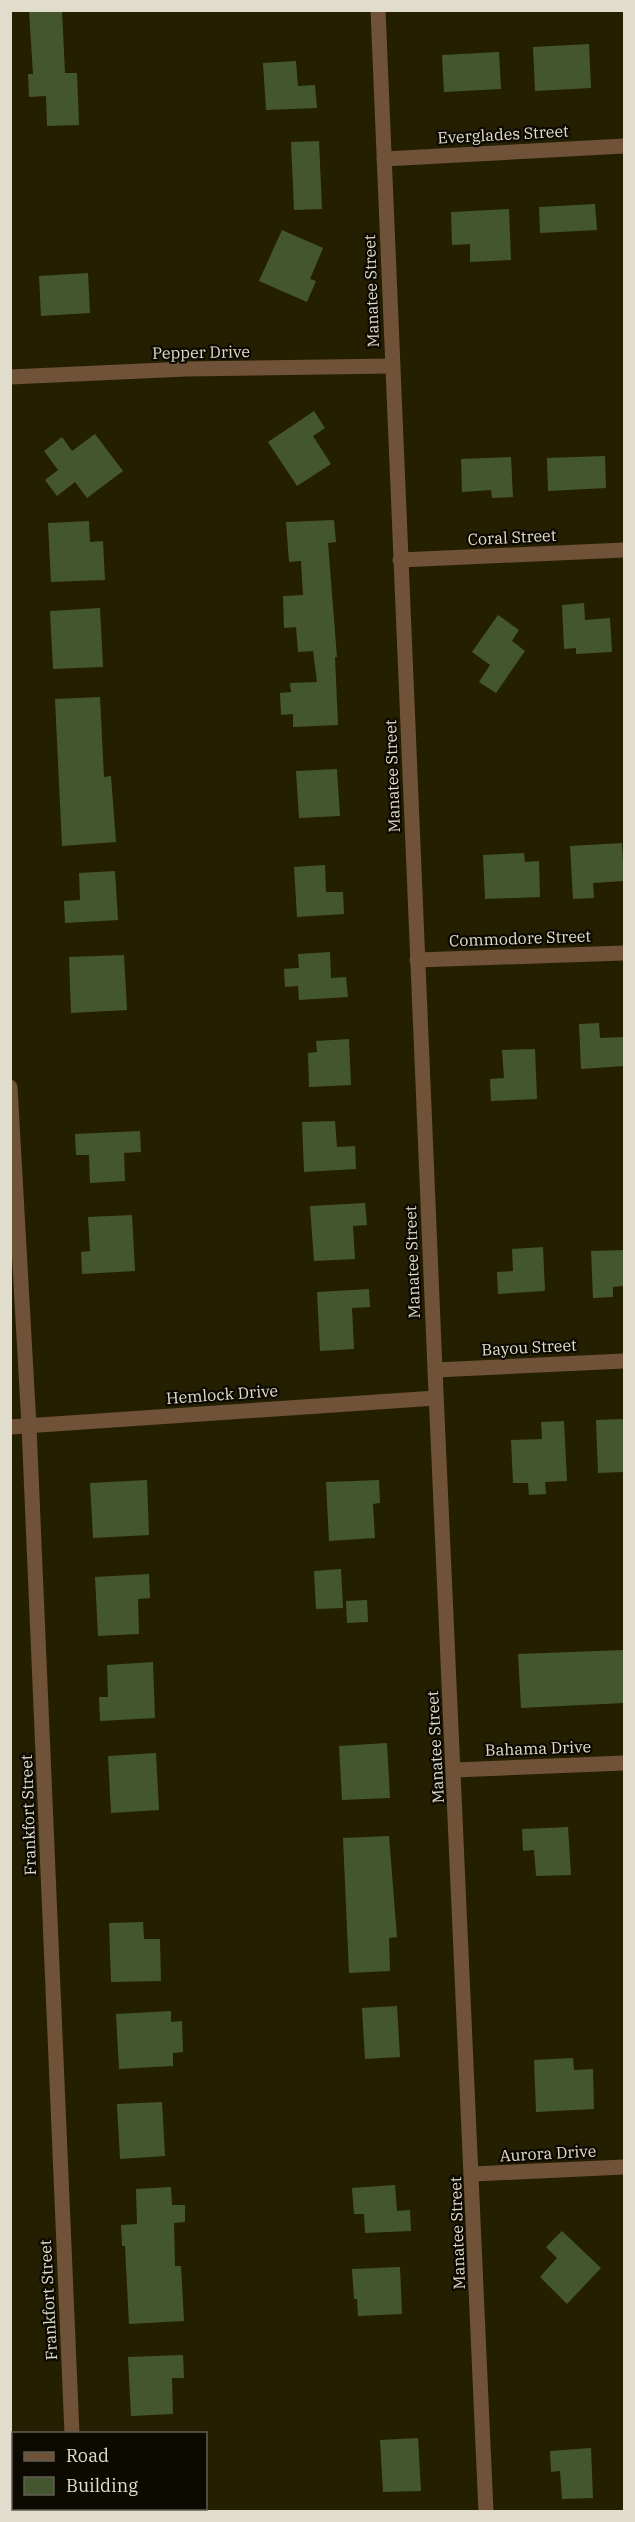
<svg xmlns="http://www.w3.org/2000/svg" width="635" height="2522" viewBox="0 0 635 2522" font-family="'IBM Plex Serif',serif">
	<rect width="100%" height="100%" fill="#251f02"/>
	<!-- building -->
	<g fill="#44562f">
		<path d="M29 10H62L65 73H77L79 125 47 126 46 96 29 97 28 74H33Z"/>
		<path d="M589 44 591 88 535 91 533 47Z"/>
		<path d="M499 52 501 89 444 92 442 55Z"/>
		<path d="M296 61 298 86 315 85 317 108 266 110 263 63Z"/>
		<path d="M319 141 322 209 294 210 291 142Z"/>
		<path d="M595 204 597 230 540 233 539 207Z"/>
		<path d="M509 209 511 260 470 262V244L452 245 451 212Z"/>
		<path d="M282 230 323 248 310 279 316 281 307 302 259 281Z"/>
		<path d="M88 273 90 313 41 316 39 276Z"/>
		<path d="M314 411 325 428 313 436 331 464 297 486 268 442Z"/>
		<path d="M95 434 123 471 87 498 75 482 57 496 45 480 58 470 44 451 62 437 72 451Z"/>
		<path d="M605 456 606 488 548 491 547 458Z"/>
		<path d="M511 457 513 497 492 498 491 490 462 492 461 459Z"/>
		<path d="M334 520 336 542 328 543 337 657H335L338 725 293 727V714L281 715 280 693 291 692 290 683 317 682 313 651 298 652 296 627 284 628 283 596 303 595 301 561 289 562 286 522Z"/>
		<path d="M89 521 90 542 103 541 105 580 51 582 48 523Z"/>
		<path d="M584 603 585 620 610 618 612 652 576 654V648L564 649 562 605Z"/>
		<path d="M100 608 103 667 53 669 50 611Z"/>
		<path d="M498 615 519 630 512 641 525 651 496 693 479 682 490 665 472 652Z"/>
		<path d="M100 697 104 777 111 776 116 842 62 846 55 699Z"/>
		<path d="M337 769 340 816 299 818 296 771Z"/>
		<path d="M622 843 624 881 593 883 594 898 573 899 570 846Z"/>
		<path d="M524 853 525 862 539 861 540 897 485 899 483 855Z"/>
		<path d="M325 865 326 892H343L344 914 297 917 294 867Z"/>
		<path d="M115 871 118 920 65 923 64 901 80 900 79 873Z"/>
		<path d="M330 952 331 978 346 977 348 997 299 1000 298 986 285 987 284 969 299 968 298 954Z"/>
		<path d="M124 955 127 1010 71 1013 69 957Z"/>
		<path d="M599 1023 600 1038 624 1037V1066L581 1069 579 1024Z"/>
		<path d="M349 1039 351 1085 309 1087 308 1053 317 1052 316 1041Z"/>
		<path d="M535 1049 537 1099 491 1101 490 1079 504 1078 502 1050Z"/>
		<path d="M335 1121 337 1147 355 1146 356 1169 304 1172 302 1122Z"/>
		<path d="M140 1131 141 1152 124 1153 125 1181 90 1183 89 1155H76L75 1134Z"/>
		<path d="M365 1203 367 1225 353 1226 355 1259 314 1261 310 1206Z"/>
		<path d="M132 1215 135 1271 82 1274 81 1252 90 1251 88 1217Z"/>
		<path d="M543 1247 545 1291 498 1294 497 1272 513 1271 512 1249Z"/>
		<path d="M624 1250V1286L613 1287V1297L593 1298 591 1251Z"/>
		<path d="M369 1289 370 1307 352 1308 354 1349 320 1351 317 1292Z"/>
		<path d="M624 1419V1472L598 1473 596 1420Z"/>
		<path d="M564 1421 567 1481 545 1482 546 1494 529 1495 528 1483H513L511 1440 542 1439 541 1422Z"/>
		<path d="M147 1480 149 1535 93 1538 90 1483Z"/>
		<path d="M379 1480 380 1503 373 1504 375 1538 329 1541 326 1482Z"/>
		<path d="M341 1569 343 1608 316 1609 314 1571Z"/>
		<path d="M149 1574 150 1598 138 1599 139 1634 98 1636 95 1577Z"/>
		<path d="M367 1600 368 1622 347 1623 346 1601Z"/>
		<path d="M624 1650V1703L521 1708 518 1654Z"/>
		<path d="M153 1662 155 1718 100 1721 99 1697H108L107 1665Z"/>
		<path d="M387 1743 390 1798 342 1800 339 1746Z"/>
		<path d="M156 1753 159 1810 111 1813 108 1756Z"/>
		<path d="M568 1827 571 1875 536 1876 534 1850 523 1851 522 1829Z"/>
		<path d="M389 1836 397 1937 389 1938 390 1971 349 1973 343 1838Z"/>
		<path d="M143 1922 144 1939H160L161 1981 111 1982 109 1923Z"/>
		<path d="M397 2006 400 2057 365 2059 362 2008Z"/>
		<path d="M171 2011V2022L182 2021 183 2052 173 2053V2066L119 2069 116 2014Z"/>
		<path d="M573 2058 574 2070 593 2069 594 2109 536 2112 534 2060Z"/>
		<path d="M162 2102 165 2156 120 2159 117 2104Z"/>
		<path d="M395 2185 397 2211 410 2210 411 2231 365 2233 364 2214H354L352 2188Z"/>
		<path d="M171 2187 172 2205H185V2222L174 2223 175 2266H181L184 2321 129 2324 125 2246H122L121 2225 137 2224 136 2189Z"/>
		<path d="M562 2231 601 2268 567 2304 540 2277 557 2258 546 2247Z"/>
		<path d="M400 2267 402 2314 358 2316 357 2299H354L352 2269Z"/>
		<path d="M183 2355 184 2378H172L173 2414 131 2416 128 2357Z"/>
		<path d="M418 2438 421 2491 383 2492 380 2440Z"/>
		<path d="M591 2448 593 2498 562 2499 560 2471 551 2472 550 2451Z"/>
	</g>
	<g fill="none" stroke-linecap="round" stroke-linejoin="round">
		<!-- street -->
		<g stroke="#6f5238" stroke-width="15">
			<path d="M378 10 435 1370 486 2512"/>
			<path d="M384 159 624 146"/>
			<path d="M10 377 186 369 392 366"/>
			<path d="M400 560 624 550"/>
			<path d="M417 960 624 953"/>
			<path d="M10 1087 29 1426 72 2434"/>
			<path d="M435 1370 624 1361"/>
			<path d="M10 1427 436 1398"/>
			<path d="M454 1770 624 1763"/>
			<path d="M473 2174 624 2167"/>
			<path d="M75 2508V2512"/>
		</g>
	</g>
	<g text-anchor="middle" stroke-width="4.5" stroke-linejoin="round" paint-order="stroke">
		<!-- street labels -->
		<g font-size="16" fill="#e1ddcc" stroke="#0c0901">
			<text transform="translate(503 134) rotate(-3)" y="6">Everglades Street</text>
			<text transform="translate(371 291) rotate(-92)" y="6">Manatee Street</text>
			<text transform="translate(201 352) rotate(-1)" y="6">Pepper Drive</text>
			<text transform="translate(512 537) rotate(-3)" y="6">Coral Street</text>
			<text transform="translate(392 776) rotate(-92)" y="6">Manatee Street</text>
			<text transform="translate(520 938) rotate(-2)" y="6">Commodore Street</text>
			<text transform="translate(412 1262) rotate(-92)" y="6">Manatee Street</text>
			<text transform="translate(529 1347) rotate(-3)" y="6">Bayou Street</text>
			<text transform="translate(222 1394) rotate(-4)" y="6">Hemlock Drive</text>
			<text transform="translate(435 1747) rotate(-93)" y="6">Manatee Street</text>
			<text transform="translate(538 1748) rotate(-2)" y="6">Bahama Drive</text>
			<text transform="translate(28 1815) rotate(-92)" y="6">Frankfort Street</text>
			<text transform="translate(548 2153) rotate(-3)" y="6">Aurora Drive</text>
			<text transform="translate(457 2233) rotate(-92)" y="6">Manatee Street</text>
			<text transform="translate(48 2300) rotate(-93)" y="6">Frankfort Street</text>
		</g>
	</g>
	<!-- border -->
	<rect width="635" height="2522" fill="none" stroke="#e1ddcc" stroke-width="24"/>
	<!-- legend -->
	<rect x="12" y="2432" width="195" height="78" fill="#0c0901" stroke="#615e52" stroke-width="1.5"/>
	<rect x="24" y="2452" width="30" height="9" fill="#6f5238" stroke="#615e52" stroke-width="1.5"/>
	<text x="66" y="2462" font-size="18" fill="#e1ddcc">Road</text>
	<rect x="24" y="2477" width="30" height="18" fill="#44562f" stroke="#615e52" stroke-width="1.5"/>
	<text x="66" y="2492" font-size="18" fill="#e1ddcc">Building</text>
</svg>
